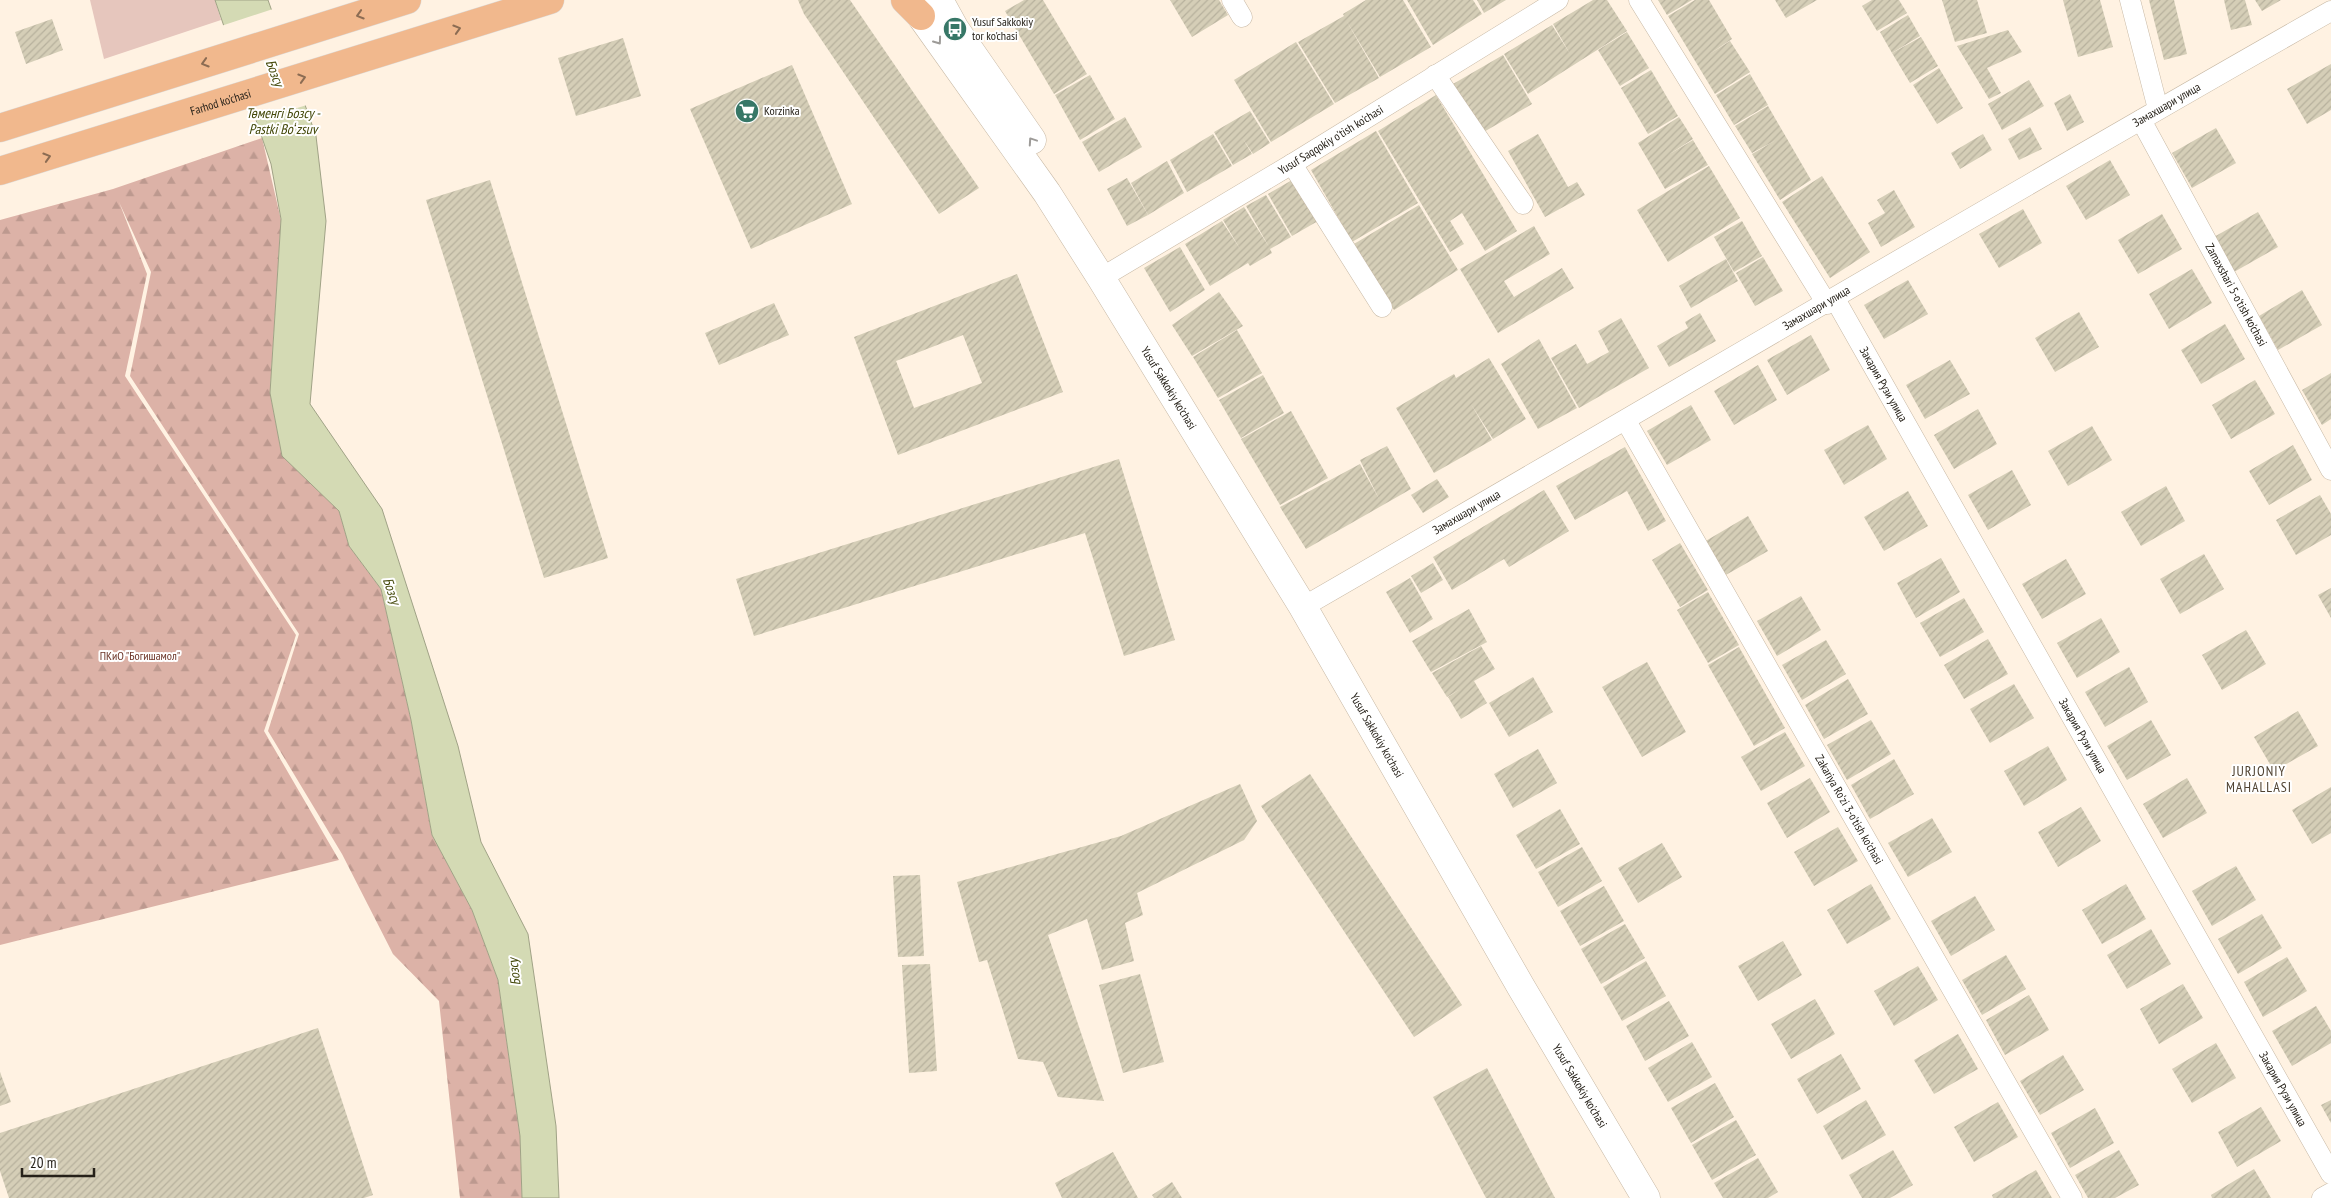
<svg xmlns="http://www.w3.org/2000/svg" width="2331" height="1198" viewBox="0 0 2331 1198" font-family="'PT Sans Narrow',sans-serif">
	<defs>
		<pattern id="forest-firs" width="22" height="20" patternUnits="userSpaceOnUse" patternTransform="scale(1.25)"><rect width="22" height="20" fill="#dcb2a7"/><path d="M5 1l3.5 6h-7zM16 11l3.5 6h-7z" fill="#bd998f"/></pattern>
		<pattern id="building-hatch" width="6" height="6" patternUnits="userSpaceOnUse" patternTransform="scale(1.25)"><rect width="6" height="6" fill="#d5ceb7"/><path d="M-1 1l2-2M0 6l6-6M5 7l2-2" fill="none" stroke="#b7b19d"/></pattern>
	</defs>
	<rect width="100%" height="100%" fill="#fff2e2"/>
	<!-- green -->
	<path fill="#e6c6bd" d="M90 0H215L221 20 104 59Z"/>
	<!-- forest -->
	<path fill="url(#forest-firs)" d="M262 138 281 220 270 393 282 455 339 511 349 546 381 589 411 720 432 835 472 910 498 980 520 1136 522 1198H460L439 1001 393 954 342 854 268 731 299 634 130 376 151 272 119 202 147 274 125 376 296 635 264 731 339 860 0 945V220L113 189Z"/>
	<!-- water -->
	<path fill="#d4dab4" stroke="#a0a286" d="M215 0H268L316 136 326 221 310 404 382 509 458 746 481 842 528 934 556 1126 559 1198H522L520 1136 498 980 472 910 432 835 411 720 381 589 349 546 339 511 282 456 270 393 281 219 271 164Z"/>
	<!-- pier -->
	<path fill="#fff2e2" d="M273 9 307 105 254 121 221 26Z"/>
	<!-- building -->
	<g fill="url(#building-hatch)" fill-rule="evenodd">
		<path d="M798 0H850L979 188 939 214 804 14Z"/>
		<path d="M1024 0H1043L1087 74 1054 94 1005 11Z"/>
		<path d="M1170 0H1219L1228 15 1192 37Z"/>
		<path d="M1366 0H1403L1431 47 1380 77 1346 20 1379 78 1335 103 1298 42 1344 16 1343 14Z"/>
		<path d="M1407 0H1473L1482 14 1433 45Z"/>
		<path d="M1477 0H1506L1484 13Z"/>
		<path d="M1593 0H1607L1627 31 1528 94 1504 54 1552 25 1570 54 1553 24Z"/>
		<path d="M1658 0H1692L1667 15Z"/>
		<path d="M1695 0H1709L1732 39 1708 55 1730 41 1750 72 1715 94 1668 16Z"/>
		<path d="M1775 0H1817L1786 18Z"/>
		<path d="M1872 0H1899L1907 13 1877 31 1862 6Z"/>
		<path d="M1942 0H1977L1987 33 1955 42Z"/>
		<path d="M2063 0H2100L2113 47 2078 57Z"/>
		<path d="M2149 0H2174L2187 54 2164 60Z"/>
		<path d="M2224 0H2245L2252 25 2231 30Z"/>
		<path d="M2255 0H2281L2262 11Z"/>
		<path d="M1908 15 1920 36 1892 53 1880 32Z"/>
		<path d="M52 19 63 50 26 64 15 32Z"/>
		<path d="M2008 30 2022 52 1987 68 2001 93 1989 99 1957 46Z"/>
		<path d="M1627 32 1649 68 1620 86 1598 50Z"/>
		<path d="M1921 37 1938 66 1910 83 1892 53Z"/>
		<path d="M623 38 641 96 576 116 558 58Z"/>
		<path d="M1296 42 1334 104 1271 142 1234 80Z"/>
		<path d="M1503 55 1532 104 1482 133 1453 84Z"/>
		<path d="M2331 64V110L2307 124 2287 89Z"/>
		<path d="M792 65 852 204 751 249 690 109Z"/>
		<path d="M1939 68 1963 108 1937 124 1913 85Z"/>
		<path d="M1651 70 1678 116 1648 134 1621 88Z"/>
		<path d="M1750 74 1768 105 1734 125 1716 95Z"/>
		<path d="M1090 75 1115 119 1080 140 1055 95Z"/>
		<path d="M2029 80 2044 106 2002 130 1988 104Z"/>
		<path d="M2070 94 2084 122 2067 131 2054 103Z"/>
		<path d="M1436 95 1517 231 1485 251 1462 213 1450 221 1464 244 1450 252 1378 131Z"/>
		<path d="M1768 106 1811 180 1780 200 1752 154 1776 140 1752 153 1735 126Z"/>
		<path d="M1250 111 1270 143 1253 154 1243 139 1252 154 1233 165 1214 132Z"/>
		<path d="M1125 117 1142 147 1099 172 1082 142Z"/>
		<path d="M1679 117 1693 139 1668 155 1693 140 1708 165 1665 189 1638 143Z"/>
		<path d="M2030 127 2042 149 2019 160 2008 139Z"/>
		<path d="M2216 128 2236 163 2192 188 2172 153Z"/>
		<path d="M1376 131 1418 203 1352 242 1311 170Z"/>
		<path d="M1213 134 1232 166 1187 192 1170 160Z"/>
		<path d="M1538 134 1568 187 1577 182 1585 195 1545 217 1508 151Z"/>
		<path d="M1983 134 1992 150 1960 169 1951 153Z"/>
		<path d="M2110 160 2130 195 2086 220 2066 186Z"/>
		<path d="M1167 161 1184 193 1148 215 1131 183Z"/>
		<path d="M1709 166 1740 218 1668 262 1637 210Z"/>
		<path d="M1822 176 1870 252 1830 278 1782 202Z"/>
		<path d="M1127 178 1148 215 1127 226 1107 189Z"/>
		<path d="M1294 179 1318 221 1292 236 1268 194Z"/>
		<path d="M490 180 608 558 544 578 426 200Z"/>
		<path d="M1894 190 1915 227 1881 247 1868 223 1885 213 1877 200Z"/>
		<path d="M1266 195 1291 237 1270 249 1272 253 1250 266 1248 263 1210 286 1185 244 1222 221 1240 249 1223 220 1244 207 1269 247 1246 206Z"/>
		<path d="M1419 205 1458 270 1394 310 1354 244Z"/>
		<path d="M2023 209 2042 243 1999 268 1979 234Z"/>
		<path d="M2258 212 2278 247 2234 272 2214 237Z"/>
		<path d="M2162 214 2182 249 2138 274 2118 240Z"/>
		<path d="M1742 221 1762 256 1734 272 1714 237Z"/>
		<path d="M1534 226 1550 254 1504 281 1514 297 1562 268 1574 288 1498 333 1460 269Z"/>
		<path d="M1180 247 1205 290 1170 312 1144 268Z"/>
		<path d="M1763 257 1783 291 1755 306 1736 273Z"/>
		<path d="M1726 259 1738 281 1691 308 1679 286Z"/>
		<path d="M2192 269 2212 303 2169 329 2149 294Z"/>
		<path d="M1017 274 1063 392 898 455 854 337ZM963 335 982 383 914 408 896 361Z"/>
		<path d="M1908 280 1928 314 1884 339 1864 305Z"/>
		<path d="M2302 290 2322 325 2278 350 2259 316Z"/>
		<path d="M1219 292 1243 326 1192 356 1172 325Z"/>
		<path d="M774 303 789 335 719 365 705 333Z"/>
		<path d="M2079 312 2099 347 2055 372 2035 338Z"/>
		<path d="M1700 313 1716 341 1669 367 1657 346 1688 328 1685 322Z"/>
		<path d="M1621 318 1649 368 1579 408 1551 358 1576 344 1587 364 1609 352 1598 331Z"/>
		<path d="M2225 324 2245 359 2201 384 2181 350Z"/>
		<path d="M1237 330 1262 373 1218 398 1193 357Z"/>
		<path d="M1811 335 1830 370 1787 395 1767 360Z"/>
		<path d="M1539 339 1577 408 1538 429 1501 364Z"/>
		<path d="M1489 358 1526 419 1493 439 1471 404 1492 440 1434 473 1396 408 1454 374 1456 378Z"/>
		<path d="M1950 360 1970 394 1925 419 1906 385Z"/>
		<path d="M1758 365 1777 400 1734 425 1714 391Z"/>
		<path d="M2331 373V419L2322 425 2302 390Z"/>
		<path d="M1263 375 1284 413 1241 438 1219 400Z"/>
		<path d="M2255 380 2275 414 2231 439 2212 405Z"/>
		<path d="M1691 405 1711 440 1667 465 1647 431Z"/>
		<path d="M1978 409 1997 444 1954 469 1934 435Z"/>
		<path d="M1291 411 1328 478 1280 505 1241 439Z"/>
		<path d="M1868 425 1887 459 1844 485 1824 450Z"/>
		<path d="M2092 426 2112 460 2068 486 2048 451Z"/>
		<path d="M2293 445 2312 480 2269 505 2249 471Z"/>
		<path d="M1387 446 1411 489 1306 549 1280 507 1360 464 1379 499 1360 460Z"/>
		<path d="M1625 447 1666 521 1648 531 1627 491 1575 520 1556 486Z"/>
		<path d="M1119 459 1175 640 1124 656 1085 533 754 636 736 579Z"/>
		<path d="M2012 470 2031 505 1988 530 1968 495Z"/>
		<path d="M1437 479 1449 497 1423 513 1411 495Z"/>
		<path d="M2166 486 2185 521 2141 546 2121 512Z"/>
		<path d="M1544 490 1569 531 1509 567 1504 559 1452 590 1433 557Z"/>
		<path d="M1908 491 1928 526 1884 551 1864 517Z"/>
		<path d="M2320 495 2331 514V535L2296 555 2276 520Z"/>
		<path d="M1748 516 1768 551 1724 576 1704 542Z"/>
		<path d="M1680 543 1708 590 1680 607 1652 560Z"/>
		<path d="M2204 554 2224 589 2180 614 2160 579Z"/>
		<path d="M1941 558 1960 592 1916 618 1897 583Z"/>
		<path d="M2066 559 2086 594 2042 619 2022 584Z"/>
		<path d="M1433 563 1443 580 1421 593 1411 576Z"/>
		<path d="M1410 578 1433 619 1410 633 1386 592Z"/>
		<path d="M2331 588V618L2318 595Z"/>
		<path d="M1708 592 1739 645 1708 663 1677 610Z"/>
		<path d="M1801 596 1821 630 1777 656 1757 621Z"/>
		<path d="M1964 598 1984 632 1940 657 1920 623Z"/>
		<path d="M1469 609 1487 642 1431 672 1412 641Z"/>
		<path d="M2101 618 2120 652 2077 678 2057 643Z"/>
		<path d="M2246 630 2266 664 2222 690 2202 655Z"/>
		<path d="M1988 639 2008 674 1964 699 1944 665Z"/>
		<path d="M1826 640 1846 674 1802 700 1782 665Z"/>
		<path d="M1481 646 1495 669 1474 681 1487 703 1461 719 1448 697 1460 689 1447 697 1432 673Z"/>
		<path d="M1739 647 1785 728 1754 746 1708 665Z"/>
		<path d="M1647 662 1686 732 1642 757 1602 687Z"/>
		<path d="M2129 667 2148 702 2105 727 2085 692Z"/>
		<path d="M1533 677 1553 712 1509 737 1489 703Z"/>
		<path d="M1848 679 1868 714 1824 739 1805 705Z"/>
		<path d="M2014 684 2034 718 1990 743 1970 709Z"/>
		<path d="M2298 711 2318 746 2274 771 2254 737Z"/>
		<path d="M1871 720 1891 754 1847 780 1827 745Z"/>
		<path d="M2151 720 2171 755 2127 780 2107 746Z"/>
		<path d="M1785 732 1805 766 1761 791 1741 757Z"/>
		<path d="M2048 746 2067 780 2024 806 2004 771Z"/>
		<path d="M1538 749 1557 783 1513 808 1494 774Z"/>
		<path d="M1894 759 1914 794 1870 819 1851 785Z"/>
		<path d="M1310 774 1462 1005 1414 1037 1261 806Z"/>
		<path d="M1810 778 1830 812 1787 838 1767 803Z"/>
		<path d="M2187 778 2207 813 2163 838 2143 804Z"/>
		<path d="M1240 784 1257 821 1244 840 1137 893 1143 915 1125 923 1134 961 1102 970 1087 919 1048 935 1104 1101 1058 1097 1043 1062 1018 1059 987 960 979 962 957 882 1121 836Z"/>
		<path d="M2331 787V833L2312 844 2292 810Z"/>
		<path d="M2081 807 2101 841 2058 867 2038 832Z"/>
		<path d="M1560 809 1580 844 1536 869 1516 835Z"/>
		<path d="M1932 818 1952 852 1908 877 1888 843Z"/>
		<path d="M1838 827 1858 861 1814 886 1794 852Z"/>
		<path d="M1662 843 1682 877 1638 903 1618 868Z"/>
		<path d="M1582 847 1602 881 1558 907 1538 872Z"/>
		<path d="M2236 866 2256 900 2212 926 2192 891Z"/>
		<path d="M920 875 924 956 898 957 893 876Z"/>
		<path d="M1871 884 1891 919 1847 944 1827 910Z"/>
		<path d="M2126 884 2146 919 2102 944 2082 910Z"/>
		<path d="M1604 886 1624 921 1580 946 1560 911Z"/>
		<path d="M1975 896 1995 930 1951 956 1931 921Z"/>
		<path d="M2262 914 2282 948 2238 974 2218 939Z"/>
		<path d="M1625 924 1645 958 1601 984 1581 949Z"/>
		<path d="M2151 929 2171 964 2127 989 2107 955Z"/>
		<path d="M1783 941 1802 975 1758 1001 1738 966Z"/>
		<path d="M2006 955 2026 989 1982 1015 1962 980Z"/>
		<path d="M2287 957 2307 991 2263 1017 2244 982Z"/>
		<path d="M1646 961 1666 996 1622 1021 1603 987Z"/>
		<path d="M930 964 937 1071 909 1073 902 965Z"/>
		<path d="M1918 966 1938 1000 1894 1026 1874 991Z"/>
		<path d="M1140 974 1164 1062 1123 1073 1099 985Z"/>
		<path d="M2183 984 2203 1018 2159 1044 2140 1009Z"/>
		<path d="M2029 995 2049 1030 2005 1055 1986 1020Z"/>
		<path d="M1815 999 1835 1034 1791 1059 1771 1024Z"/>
		<path d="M1669 1001 1689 1036 1645 1061 1626 1026Z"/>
		<path d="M2316 1006 2331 1031V1043L2292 1066 2272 1031Z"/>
		<path d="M318 1028 373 1195 364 1198H9L0 1171V1133Z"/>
		<path d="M1958 1034 1978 1069 1934 1094 1914 1060Z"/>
		<path d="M1692 1042 1712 1077 1668 1102 1648 1068Z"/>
		<path d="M2216 1043 2236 1078 2192 1103 2172 1069Z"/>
		<path d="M1841 1054 1861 1089 1817 1114 1797 1079Z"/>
		<path d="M2063 1055 2084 1090 2040 1115 2020 1081Z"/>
		<path d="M1487 1068 1555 1198H1486L1433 1097Z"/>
		<path d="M0 1072 11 1102 0 1106Z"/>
		<path d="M1715 1083 1734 1117 1691 1143 1671 1108Z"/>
		<path d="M1866 1100 1886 1135 1842 1160 1823 1126Z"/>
		<path d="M2331 1100V1123L2321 1105Z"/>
		<path d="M1998 1102 2018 1137 1974 1162 1954 1127Z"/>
		<path d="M2261 1107 2281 1141 2237 1167 2218 1132Z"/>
		<path d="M2095 1108 2114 1143 2070 1168 2051 1133Z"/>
		<path d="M1736 1120 1756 1155 1712 1180 1692 1145Z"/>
		<path d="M1893 1150 1913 1185 1890 1198H1862L1849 1175Z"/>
		<path d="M2119 1150 2139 1185 2115 1198H2088L2075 1175Z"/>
		<path d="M1113 1152 1138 1198H1062L1055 1183Z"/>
		<path d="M1758 1158 1778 1192 1768 1198H1723L1714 1183Z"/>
		<path d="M2254 1169 2271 1198H2212L2211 1195Z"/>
		<path d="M2036 1170 2052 1198H1993L1992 1195Z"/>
		<path d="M1172 1182 1182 1198H1154L1152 1195Z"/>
	</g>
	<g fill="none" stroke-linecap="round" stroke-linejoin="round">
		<!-- minor casing -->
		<g stroke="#c7b8a4" stroke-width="21">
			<g id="minor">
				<path d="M1232 0 1242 17"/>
				<path d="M1639 0 1827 304"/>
				<path d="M2130 0 2158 109"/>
				<path d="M1435 75 1523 204"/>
				<path id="s1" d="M2141 120 2331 470"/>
				<path d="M1292 164 1382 307"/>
				<path id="s2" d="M1101 278 1292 164 1558 0"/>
				<path id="s3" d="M1835 299 2331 1174"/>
				<path id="s4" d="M1626 421 2072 1198"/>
				<path id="s5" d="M1303 607C1646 409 1987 206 2331 11"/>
				<path d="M2322 1198 2331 1193"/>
			</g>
		</g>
		<!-- secondary casing -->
		<g stroke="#c7b8a4" stroke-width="29">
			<g id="secondary">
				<path id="s6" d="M911 0 921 16 1047 193 1101 278 1303 607 1521 987 1646 1198"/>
				<path d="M939 0 955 29 1032 140"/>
			</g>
		</g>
		<!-- primary casing -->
		<g stroke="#dcdbda" stroke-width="29">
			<g id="primary">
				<path d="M905 0 921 16"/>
				<path d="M0 128 407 0"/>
				<path id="s7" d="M0 171 550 0"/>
			</g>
		</g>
		<!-- minor -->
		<use href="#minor" stroke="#fff" stroke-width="20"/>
		<!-- secondary -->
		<use href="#secondary" stroke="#fff" stroke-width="28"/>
		<!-- primary -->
		<use href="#primary" stroke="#f1b88d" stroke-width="28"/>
	</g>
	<!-- one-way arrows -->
	<defs><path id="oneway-chevron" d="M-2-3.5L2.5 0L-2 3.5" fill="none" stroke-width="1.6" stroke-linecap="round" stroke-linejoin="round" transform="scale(1.25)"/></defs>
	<g stroke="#8c6c53">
		<use href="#oneway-chevron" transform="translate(360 15) rotate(163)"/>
		<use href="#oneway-chevron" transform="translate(457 29) rotate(-17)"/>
		<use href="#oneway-chevron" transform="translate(205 63) rotate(163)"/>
		<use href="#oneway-chevron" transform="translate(302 78) rotate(-17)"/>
		<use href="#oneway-chevron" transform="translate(47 157) rotate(-17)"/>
	</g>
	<g stroke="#9d9b98">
		<use href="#oneway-chevron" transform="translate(938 41) rotate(54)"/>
		<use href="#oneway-chevron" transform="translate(1032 141) rotate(-124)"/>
	</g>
	<!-- icons -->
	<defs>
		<g id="bus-disc" transform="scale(1.25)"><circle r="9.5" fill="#377767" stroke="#fff"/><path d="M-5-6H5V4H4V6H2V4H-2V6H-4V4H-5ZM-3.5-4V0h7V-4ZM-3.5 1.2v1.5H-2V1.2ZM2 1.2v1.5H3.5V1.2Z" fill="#fff"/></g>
		<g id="supermarket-disc" transform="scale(1.25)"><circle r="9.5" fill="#377767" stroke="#fff"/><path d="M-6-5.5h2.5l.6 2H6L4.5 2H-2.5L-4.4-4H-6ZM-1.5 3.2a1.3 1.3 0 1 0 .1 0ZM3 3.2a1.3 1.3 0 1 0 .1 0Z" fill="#fff"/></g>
	</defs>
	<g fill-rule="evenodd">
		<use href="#bus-disc" x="955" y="29"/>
		<use href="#supermarket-disc" x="747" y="111"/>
	</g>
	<g text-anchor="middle" stroke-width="4" stroke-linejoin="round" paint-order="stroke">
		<!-- poi labels -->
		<g font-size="12" fill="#262119" stroke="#fff" text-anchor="start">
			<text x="972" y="26">Yusuf Sakkokiy<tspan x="972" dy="14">tor ko'chasi</tspan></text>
			<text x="764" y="115">Korzinka</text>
		</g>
		<!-- street labels -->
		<g font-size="12" fill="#262119" stroke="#fff">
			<text dy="4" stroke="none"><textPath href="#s7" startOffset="231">Farhod ko'chasi</textPath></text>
			<text dy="4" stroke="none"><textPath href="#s5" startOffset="999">Замахшари улица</textPath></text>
			<text dy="4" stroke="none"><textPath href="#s2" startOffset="268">Yusuf Saqqokiy o'tish ko'chasi</textPath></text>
			<text dy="4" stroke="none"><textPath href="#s1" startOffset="199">Zamaxshari 5-o'tish ko'chasi</textPath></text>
			<text dy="4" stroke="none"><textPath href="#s5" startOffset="594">Замахшари улица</textPath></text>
			<text dy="4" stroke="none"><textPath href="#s3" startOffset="98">Закария Рузи улица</textPath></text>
			<text dy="4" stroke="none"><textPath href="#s6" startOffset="466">Yusuf Sakkokiy ko'chasi</textPath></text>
			<text dy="4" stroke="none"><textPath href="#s5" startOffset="189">Замахшари улица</textPath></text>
			<text dy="4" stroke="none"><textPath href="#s6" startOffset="871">Yusuf Sakkokiy ko'chasi</textPath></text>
			<text dy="4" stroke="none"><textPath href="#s3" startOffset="502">Закария Рузи улица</textPath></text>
			<text dy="4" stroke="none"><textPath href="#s4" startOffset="448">Zakariya Ro'zi 3-o'tish ko'chasi</textPath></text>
			<text dy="4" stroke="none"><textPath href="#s6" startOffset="1276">Yusuf Sakkokiy ko'chasi</textPath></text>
			<text dy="4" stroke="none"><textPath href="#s3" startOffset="908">Закария Рузи улица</textPath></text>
		</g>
		<!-- park labels -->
		<g font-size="12" fill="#6c3528" stroke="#fff">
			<text x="140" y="660">ПКиО "Богишамол"</text>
		</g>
		<!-- water labels -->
		<g font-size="14" font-style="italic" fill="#434809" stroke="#fff">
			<text transform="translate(275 73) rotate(69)" y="5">Бозсу</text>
			<text x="283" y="118">Төменгі Бозсу -<tspan x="283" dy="16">Pastki Boʻzsuv</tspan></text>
			<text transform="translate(392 591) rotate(71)" y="5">Бозсу</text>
			<text transform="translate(514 972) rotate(-96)" y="5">Бозсу</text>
		</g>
		<!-- neighbourhood labels -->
		<g font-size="14" letter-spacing="1" fill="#4f4231" stroke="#fff">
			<text x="2259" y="776">JURJONIY<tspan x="2259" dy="16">MAHALLASI</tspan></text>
		</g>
	</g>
	<!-- scale -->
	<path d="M22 1168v8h72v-8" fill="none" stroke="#262119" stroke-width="2.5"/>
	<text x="30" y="1168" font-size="15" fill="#262119" stroke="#ffffff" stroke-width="4" paint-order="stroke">20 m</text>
</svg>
